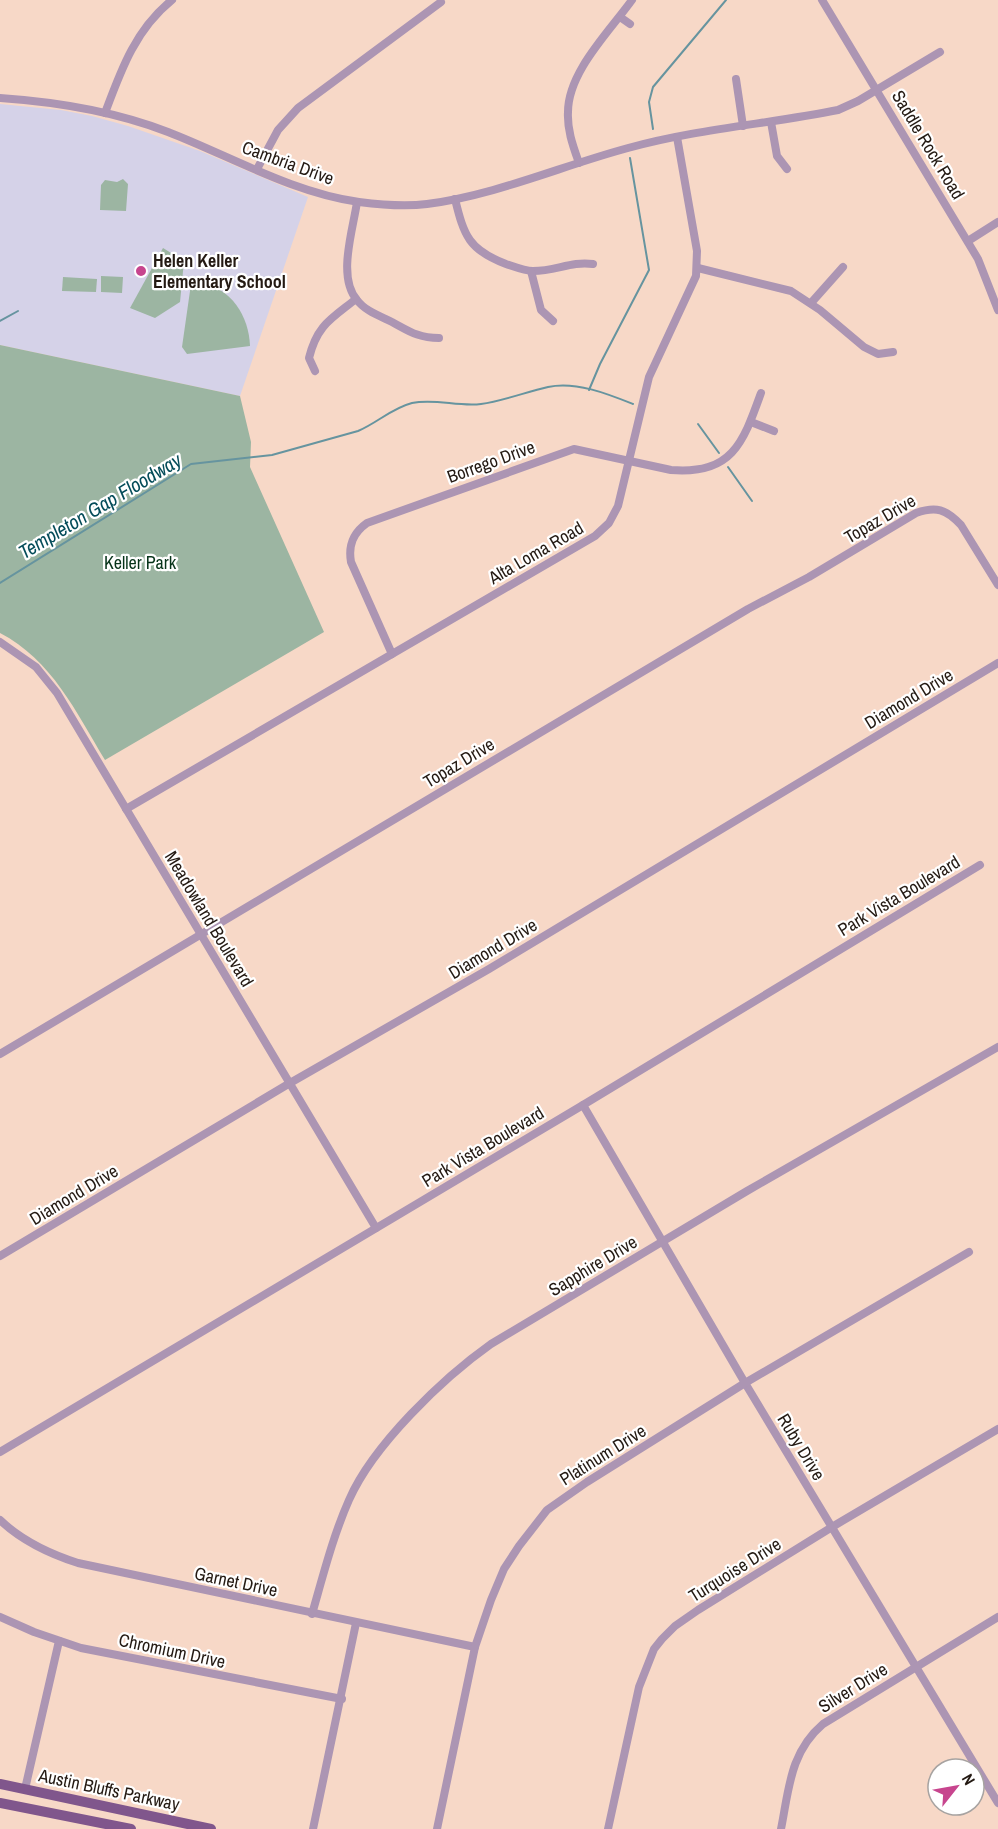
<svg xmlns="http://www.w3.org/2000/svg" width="998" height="1829" viewBox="0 0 998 1829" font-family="'Archivo Narrow',sans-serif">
	<rect width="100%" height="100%" fill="#f7d8c7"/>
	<!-- education -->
	<path fill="#d5d2e8" d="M0 104 61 110 92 116 128 126 200 151 308 197 240 396 0 345Z"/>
	<!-- green -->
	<g fill="#9cb5a2">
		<path d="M123 179 128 184 126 211 100 210 101 185 105 180 117 182Z"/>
		<path d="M163 248 184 261 180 302 155 318 130 308Z"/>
		<path d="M101 276 123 277 122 293 101 292Z"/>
		<path d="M63 277 97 279 96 292 62 291Z"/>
		<path d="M199 283C231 287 249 316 250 346L187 354 182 347 191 284Z"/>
		<path d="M0 345 240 396 251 442 250 467 324 632 105 760C76 712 52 660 0 633Z"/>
	</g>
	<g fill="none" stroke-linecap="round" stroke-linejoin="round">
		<!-- stream -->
		<g stroke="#66949f" stroke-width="2">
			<path d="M653 129 649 102 653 87 726 0"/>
			<path d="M0 321 18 311"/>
			<path d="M589 390 600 364 649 270 630 158"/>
			<path d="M698 424 719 453"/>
			<path d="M728 467 752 501"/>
			<path d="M0 583 191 464 272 455 358 431C377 423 392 408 412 403 435 398 458 407 481 404 503 401 526 392 548 387 576 381 608 394 633 404"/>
		</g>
		<!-- minor -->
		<g stroke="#ac95b3" stroke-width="8">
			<path d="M822 0 978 259 998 310"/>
			<path d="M620 17 630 24"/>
			<path d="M736 79 743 126"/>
			<path d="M0 98C58 102 114 111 168 132 230 156 293 193 359 202 382 205 405 207 427 204 496 195 561 166 628 148 696 129 768 124 838 110L858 101 940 52"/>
			<path d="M105 113C121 70 135 30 172 0"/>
			<path d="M771 122 777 156 787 169"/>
			<path d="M579 163C573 146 567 130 568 112 568 72 609 32 632 0"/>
			<path d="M257 169 278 130 298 108 441 2"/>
			<path d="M455 199C464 236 469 250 506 264 515 267 525 271 533 271 556 271 571 261 593 264"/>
			<path d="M357 202C353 230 337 277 357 300 365 311 380 316 392 322 409 331 418 338 439 338"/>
			<path d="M968 241 998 222"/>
			<path d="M698 268 791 291 820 310 864 347 878 354 893 352"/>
			<path d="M531 271 541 310 553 321"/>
			<path d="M811 303 843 267"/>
			<path d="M315 371 309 358C317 325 331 319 356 299"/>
			<path d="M751 422 774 431"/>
			<path d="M0 642 36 667 57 693 376 1228"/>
			<path d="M392 654 351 562C348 545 353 533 367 523L574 449 671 470C732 475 743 443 761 393"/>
			<path d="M126 809 595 536 609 523 618 506 649 377 696 276 697 251 677 137"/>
			<path d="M0 1054 748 609 809 577 916 513C936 506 946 509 961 525L998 585"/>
			<path d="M583 1105 745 1383 998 1803"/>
			<path d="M0 1256 290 1083 489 969 998 663"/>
			<path d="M0 1452 583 1105 980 865"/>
			<path d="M0 1520C22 1541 50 1554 78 1563L475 1647"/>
			<path d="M312 1614C323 1576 333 1536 349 1500 373 1445 443 1378 491 1344L747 1191 998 1047"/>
			<path d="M0 1617 34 1632 81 1648 342 1699"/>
			<path d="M25 1789 59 1641"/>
			<path d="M313 1829 356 1623"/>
			<path d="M437 1829 475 1647 491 1600 504 1569 519 1546 547 1510 587 1482 745 1383 969 1252"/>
			<path d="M608 1829 639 1687 654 1649 662 1639 675 1626 698 1610 832 1527 998 1429"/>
			<path d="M781 1829C789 1789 790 1752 823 1724L998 1617"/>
		</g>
		<!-- major -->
		<g stroke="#80568c" stroke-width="10">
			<path d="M0 1784 211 1829"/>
			<path d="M0 1803 131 1829"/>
		</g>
	</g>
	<!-- markers -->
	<circle fill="#c7458e" stroke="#fff" stroke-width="2" cx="141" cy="271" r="6"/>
	<g text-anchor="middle" stroke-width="4.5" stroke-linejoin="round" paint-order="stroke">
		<!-- street labels -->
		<g font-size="18" fill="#241a13" stroke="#fff">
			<text transform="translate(928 145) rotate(59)" y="6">Saddle Rock Road</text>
			<text transform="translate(288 163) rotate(20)" y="6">Cambria Drive</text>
			<text transform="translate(491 462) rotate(-20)" y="6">Borrego Drive</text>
			<text transform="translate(880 519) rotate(-30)" y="6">Topaz Drive</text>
			<text transform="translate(536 553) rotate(-30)" y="6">Alta Loma Road</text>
			<text transform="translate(909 699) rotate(-31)" y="6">Diamond Drive</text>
			<text transform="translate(459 763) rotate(-31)" y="6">Topaz Drive</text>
			<text transform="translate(899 896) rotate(-31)" y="6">Park Vista Boulevard</text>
			<text transform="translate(209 919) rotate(59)" y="6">Meadowland Boulevard</text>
			<text transform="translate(493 949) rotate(-31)" y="6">Diamond Drive</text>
			<text transform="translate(483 1147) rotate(-31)" y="6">Park Vista Boulevard</text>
			<text transform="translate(74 1195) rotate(-31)" y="6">Diamond Drive</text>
			<text transform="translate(593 1266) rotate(-31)" y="6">Sapphire Drive</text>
			<text transform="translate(801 1447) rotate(59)" y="6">Ruby Drive</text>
			<text transform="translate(603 1455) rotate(-32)" y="6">Platinum Drive</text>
			<text transform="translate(735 1570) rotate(-32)" y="6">Turquoise Drive</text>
			<text transform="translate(236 1582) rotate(12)" y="6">Garnet Drive</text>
			<text transform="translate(172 1651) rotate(12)" y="6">Chromium Drive</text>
			<text transform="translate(853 1688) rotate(-32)" y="6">Silver Drive</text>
			<text transform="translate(109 1790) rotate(12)" y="6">Austin Bluffs Parkway</text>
		</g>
		<!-- poi labels -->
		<g font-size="18" font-weight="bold" fill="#241a13" stroke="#fff" text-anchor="start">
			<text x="153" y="267">Helen Keller<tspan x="153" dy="21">Elementary School</tspan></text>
		</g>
		<!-- park labels -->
		<g font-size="18" fill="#063319" stroke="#fff">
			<text x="140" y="569">Keller Park</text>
		</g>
		<!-- water labels -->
		<g font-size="20" font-style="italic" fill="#044c59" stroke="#fff">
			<text transform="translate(100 506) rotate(-31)" y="7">Templeton Gap Floodway</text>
		</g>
	</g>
	<!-- north arrow -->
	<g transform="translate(956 1787) rotate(59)"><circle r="28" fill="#ffffff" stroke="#a7a3a1" stroke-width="1.5"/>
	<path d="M0-4.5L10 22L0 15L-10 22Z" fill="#c7458e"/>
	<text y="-9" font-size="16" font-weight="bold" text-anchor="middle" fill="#241a13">N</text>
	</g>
</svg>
